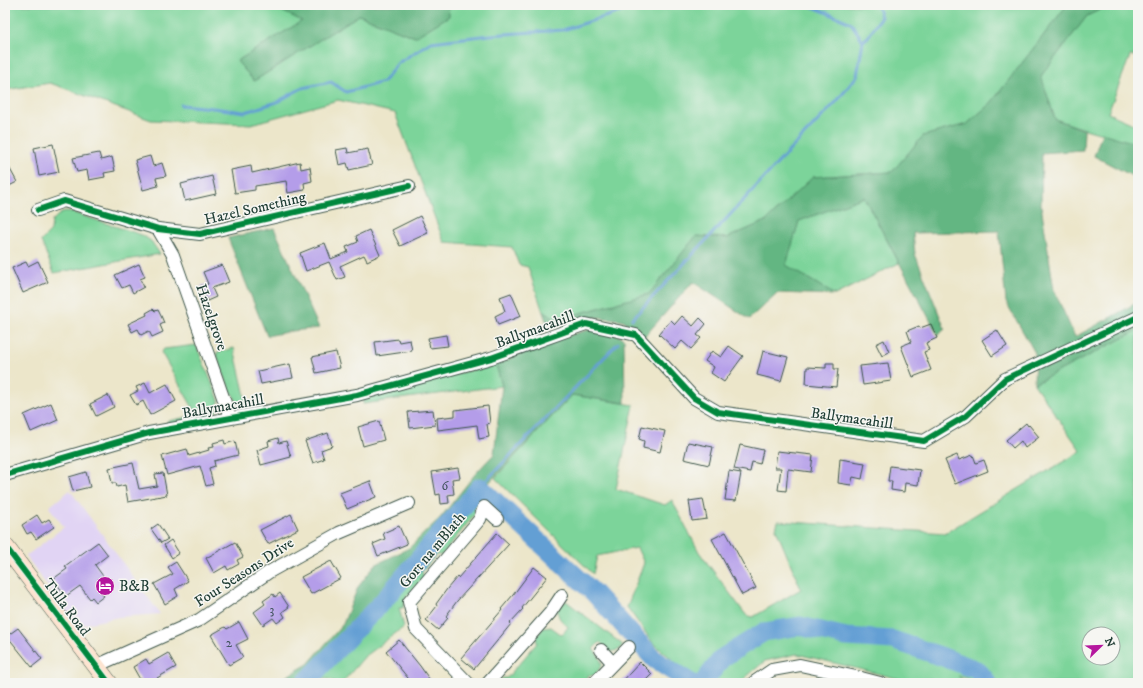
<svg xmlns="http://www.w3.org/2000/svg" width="1143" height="688" viewBox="0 0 1143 688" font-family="'IM FELL DW Pica',serif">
	<rect width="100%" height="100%" fill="#f6f6f2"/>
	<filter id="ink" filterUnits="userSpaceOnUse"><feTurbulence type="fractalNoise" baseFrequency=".025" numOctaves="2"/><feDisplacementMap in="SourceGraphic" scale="8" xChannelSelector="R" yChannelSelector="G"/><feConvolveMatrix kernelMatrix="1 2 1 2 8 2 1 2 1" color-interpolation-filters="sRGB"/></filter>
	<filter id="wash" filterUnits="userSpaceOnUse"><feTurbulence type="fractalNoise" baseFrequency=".012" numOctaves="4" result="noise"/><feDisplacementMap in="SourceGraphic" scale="16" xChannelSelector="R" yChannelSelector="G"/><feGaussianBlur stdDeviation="0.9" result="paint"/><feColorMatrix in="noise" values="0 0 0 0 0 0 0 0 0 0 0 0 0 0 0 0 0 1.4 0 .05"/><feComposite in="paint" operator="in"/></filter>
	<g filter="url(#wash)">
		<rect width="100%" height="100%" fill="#ece6ca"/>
		<!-- built -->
		<path fill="#e1d4f4" d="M70 490 160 614 119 617 76 626 26 556 64 527 49 507Z"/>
		<!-- green -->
		<g fill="#7bd49a" stroke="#4d8867" fill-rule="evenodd">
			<path d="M5 5H270L302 21 237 61 254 81 359 15 415 37 449 16 448 5H1067L991 103 967 124 923 136 892 172 813 177 766 221 727 238 696 236 649 294 559 319 543 312 528 267 519 265 512 247 444 242 395 113 338 100 251 124 151 120 50 83 5 90Z"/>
			<path d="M1110 5H1138V56H1130L1108 113 1138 126V144C1110 136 1082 129 1055 119L1041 76 1087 16Z"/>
			<path d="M864 197 899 263 835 295 786 265 799 221Z"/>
			<path d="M65 211 71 212 142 235 151 241 160 254 54 273 41 241 51 231 52 221 57 216Z"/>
			<path d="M1138 330V683H971L968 679 958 676 967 683H910L908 682 932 679 904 680 797 654 765 661 739 683H690L694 678 653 643 627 607 644 563 637 548 597 556 593 574 495 478 572 395 634 405 616 489 665 505 672 500 699 552 746 615 753 617 801 589 776 529 778 521 945 533 1081 451 1034 384ZM1089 634H1113V658H1089Z"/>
			<path d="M196 345 219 400 217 411 212 416 167 425 168 421 197 415 161 352 164 349Z"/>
			<path d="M234 348 248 409 245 410C232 402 222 368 216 353Z"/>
			<path d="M496 365 502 386C455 392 410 397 363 404V399L422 381Z"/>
			<path d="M482 495 508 519 506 520 482 501 475 509V514L442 555H436L422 572 424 578 406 597 403 608H399L404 627 366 655 342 683H335C326 674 319 683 309 683Z"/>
			<path d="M566 601 623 645 619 650 610 652 600 642 593 649 600 658 602 665 595 675 588 676 581 683H497L503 678H507L537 643 536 637 543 628 551 627 562 635 568 627C561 620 557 618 558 608Z"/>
		</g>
		<!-- forest -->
		<g fill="#64b682" stroke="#427a5b">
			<path d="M270 5H448L449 16 415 37 359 15 254 81 237 61 302 21Z"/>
			<path d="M1067 5H1110L1087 16 1041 76 1055 119 1084 130 1083 150 1042 153 1041 205 1054 290 1075 337 1138 302V330L1034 384 1035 353 1006 302 999 231 913 233 915 254 945 329 938 335 864 197 799 221 786 265 835 295 777 293 749 319 693 282 644 337 623 320 595 317 558 327 547 323 543 312 559 319 649 294 696 236 727 238 766 221 813 177 892 172 923 136 967 124 991 103Z"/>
			<path d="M1102 133 1138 144V180V179L1094 156Z"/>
			<path d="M274 228 319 328 292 331 267 336 228 238Z"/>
			<path d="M591 329 611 331 624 339 625 403 572 395 480 492 309 683H275L308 664 343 624 358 587 375 565 409 548 441 517 476 473 494 454 502 386 496 365 544 343Z"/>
		</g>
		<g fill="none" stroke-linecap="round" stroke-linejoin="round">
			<!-- stream -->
			<g stroke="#639fd4" stroke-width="3">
				<path d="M863 41 868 37 881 17 877 5"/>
				<path d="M181 105 213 108 245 112 277 102 302 88 331 82 346 92 383 82 398 63 431 42 490 35 563 30 642 5"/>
				<path d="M632 319 728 217 789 151 837 101 857 76 863 41 851 23 809 5"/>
				<path d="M480 487 618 343"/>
			</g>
			<!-- river -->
			<g stroke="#639fd4" stroke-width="19">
				<path d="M305 683 384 600 480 487 594 593 655 660 691 683"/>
				<path d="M703 683 722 658 764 632 800 626 846 637 893 640 943 657 977 670 988 683"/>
			</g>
		</g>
		<g id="blocks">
			<!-- building -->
			<g fill="#b49de9">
				<path d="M53 144 59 172 39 176 34 148Z"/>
				<path d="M347 148 348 153 368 149 372 165 349 170 347 163 339 165 336 150Z"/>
				<path d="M99 153 101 160 112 157 115 171 104 173 105 177 89 180 87 170 77 172 73 158Z"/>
				<path d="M150 156 153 166 162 163 166 176 156 178 158 186 143 190 135 160Z"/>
				<path d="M5 160 17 182 5 188Z"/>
				<path d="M300 162 301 169 310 167 312 181 304 183 305 190 288 193 286 181 255 186V190L235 193 231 170 251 166 252 173Z"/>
				<path d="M212 176 216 194 185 201 181 184Z"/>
				<path d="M420 216 428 233 400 246 392 230Z"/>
				<path d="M369 230 380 255 367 261 364 255 340 266 345 277 337 280 329 262 306 271 300 253 325 243 331 259 348 252 346 247 358 242 356 236Z"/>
				<path d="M38 261 48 282 23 293 12 268 26 262 28 266Z"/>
				<path d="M139 264 145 277 140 279 144 287 133 293 129 285 122 288 115 275Z"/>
				<path d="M222 265 229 282 212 288 216 297 207 301 201 286 208 284 203 272Z"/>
				<path d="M511 293 521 316 498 325 495 316 505 311 500 297Z"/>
				<path d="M153 309 155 311 158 310 162 318 164 323 160 325 163 332 152 337 149 331 141 335 138 329 132 332 128 324 147 315 146 313Z"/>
				<path d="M682 316 693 326 700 318 706 324 697 335 701 338 691 349 682 341 675 349 659 334 671 320 675 324Z"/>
				<path d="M931 324 937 338 926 343 929 350 924 352 931 370 913 377 901 346 911 342 907 331 919 326 920 328Z"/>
				<path d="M997 330 1007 346 992 356 982 340Z"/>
				<path d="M446 335 448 346 430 348 428 338Z"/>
				<path d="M398 339 399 342 410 340 412 351 377 356 375 342Z"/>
				<path d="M884 340 889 352 882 356 876 344Z"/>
				<path d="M729 346 743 356 724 382 711 373 714 367 705 361 712 351 721 357Z"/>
				<path d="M763 351 788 357 781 381 757 375Z"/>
				<path d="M336 352 340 368 316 373 312 357Z"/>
				<path d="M826 363H834V369H838L836 387 806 384 807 367 826 368Z"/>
				<path d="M888 363 891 381 863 385 860 366Z"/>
				<path d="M290 364 293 378 261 384 258 371Z"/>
				<path d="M145 383 150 393 167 384 176 401 150 415 143 401 136 405 130 395 138 391 136 387Z"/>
				<path d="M108 395 114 407 96 416 90 404Z"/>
				<path d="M51 403 58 420 31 432 24 415Z"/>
				<path d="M488 406 490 423 487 424 489 437 479 439 477 425 438 430 437 418 455 416V410Z"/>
				<path d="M433 410 435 425 410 428 408 412Z"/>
				<path d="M379 421 384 440 363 446 358 427Z"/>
				<path d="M1026 423 1028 426 1029 425 1039 437 1025 448 1021 441 1013 448 1006 440Z"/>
				<path d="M642 426 665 431 660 452 643 448 644 441 639 439Z"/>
				<path d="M328 433 332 446 321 450 324 459 313 463 305 441Z"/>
				<path d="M278 438 279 443 286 441 291 457 261 465 257 450 269 446 268 441Z"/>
				<path d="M224 440 225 444 235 441 238 455 214 461 215 466 209 468 213 484 206 486 200 466 167 475 162 456 187 449 189 456 209 450 208 448 214 447 213 443Z"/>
				<path d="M688 442 713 447 709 465 684 459Z"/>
				<path d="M740 445 763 450 760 464 752 462 750 472 734 469Z"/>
				<path d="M777 451 813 455 811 472 788 469 786 491 778 490 781 468H775Z"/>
				<path d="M957 455 959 460 973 455 976 463 984 460 988 471 955 484 945 460Z"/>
				<path d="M840 459 865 463 862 479 853 477 851 485 838 483Z"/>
				<path d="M133 463 139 489 157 486 155 474 163 473 167 495 128 502 125 485 117 487 116 483H112L109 468Z"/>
				<path d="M890 466 920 470 918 485 905 483 904 492 891 490 892 481H888Z"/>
				<path d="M458 468 460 478 452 479 454 494 448 495 449 503 441 504 440 494 436 495 432 472Z"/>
				<path d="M729 471 741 473 736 501 725 500Z"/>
				<path d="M86 472 90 487 73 491 69 477Z"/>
				<path d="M370 481 376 497 347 509 340 493Z"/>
				<path d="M703 499 707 519 692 521 689 501Z"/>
				<path d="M291 514 298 529 268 544 260 530Z"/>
				<path d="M37 515 42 523 49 519 54 527 36 539 31 532 27 534 22 525Z"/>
				<path d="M158 524 168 539 161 543 151 529Z"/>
				<path d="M399 526 407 544 378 556 373 544 385 539 383 533Z"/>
				<path d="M726 532 756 588 742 595 712 539Z"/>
				<path d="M497 533 509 544 457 601 446 616 448 618 438 630 426 620 437 606 436 604 447 589 457 577 458 578Z"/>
				<path d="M171 540 179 553 172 558 164 545Z"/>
				<path d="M98 542 108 555 95 565 108 583 100 589 101 590 100 591 104 596 96 602 92 597 90 599 80 586 66 596 53 579 67 569 65 566Z"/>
				<path d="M235 542 243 557 237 560 239 564 228 570 226 566 214 573 206 558Z"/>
				<path d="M331 561 341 578 311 594 301 577Z"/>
				<path d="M176 562 188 581 175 589 178 596 165 604 154 584 173 574 168 567Z"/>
				<path d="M534 567 547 577 522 608 523 609 510 623 511 624 474 669 461 658 502 610 501 609 513 595Z"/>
				<path d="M280 593 289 607 282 612 285 617 277 623 273 618 263 625 254 612 265 604 263 601 273 594 275 597Z"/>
				<path d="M239 622 248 639 236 645 243 657 229 665 211 635 225 627 227 629Z"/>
				<path d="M18 628 42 659 32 667 7 636Z"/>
				<path d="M399 640 420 666 432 683H412L386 651Z"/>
				<path d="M168 653 176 667 157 678 160 683H142L133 667 146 659 149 664Z"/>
				<path d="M640 662 652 674 643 683H621Z"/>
			</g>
		</g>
	</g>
	<g filter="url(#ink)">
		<use href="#blocks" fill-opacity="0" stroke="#3e564a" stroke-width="1"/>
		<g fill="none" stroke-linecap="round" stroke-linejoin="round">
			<!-- minor casing -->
			<g stroke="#3e564a" stroke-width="14">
				<g id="minor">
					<path d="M38 210 64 201 158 229 200 234 409 186"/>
					<path d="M158 229 173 255 230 417"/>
					<path d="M5 475 149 433 357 395 491 358 586 324 636 335 694 398 718 412 924 441 966 416 1005 379 1138 317"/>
					<path d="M601 650 613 663"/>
					<path d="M96 666 199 620 269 572 339 533 409 503"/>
					<path d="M468 683 416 629 409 602 480 519 484 507 497 519"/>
					<path d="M488 683 550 613 562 595"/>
					<path d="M594 683 629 647"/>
					<path d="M753 683 772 670 800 665 861 678"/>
					<path d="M860 683 861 678 880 683"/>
				</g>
			</g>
			<!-- secondary casing -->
			<g stroke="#3e564a" stroke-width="18">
				<path id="secondary" d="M5 546 109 683"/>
			</g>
			<!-- minor -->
			<use href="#minor" stroke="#fff" stroke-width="12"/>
			<!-- secondary -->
			<use href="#secondary" stroke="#fde4d0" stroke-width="17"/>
			<!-- cycleway casing -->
			<g stroke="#f6f6f2" stroke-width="8">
				<g id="cycleway">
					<path d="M38 210 64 201 158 229 200 234 409 186"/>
					<path d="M5 475 149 433 357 395 491 358 586 324 636 335 694 398 718 412 924 441 966 416 1005 379 1138 317"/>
					<path d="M5 546 109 683"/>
				</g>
			</g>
			<!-- cycleway -->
			<use href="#cycleway" stroke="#00873e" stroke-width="6"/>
		</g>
	</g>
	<!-- icons -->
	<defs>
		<g id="hotel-disc" transform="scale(1)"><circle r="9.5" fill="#b5179e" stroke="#f6f6f2"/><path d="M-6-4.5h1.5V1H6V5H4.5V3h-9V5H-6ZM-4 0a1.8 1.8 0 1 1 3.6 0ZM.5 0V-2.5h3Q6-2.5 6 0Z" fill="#fff"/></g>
	</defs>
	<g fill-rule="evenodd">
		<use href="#hotel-disc" x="105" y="586"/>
	</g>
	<g text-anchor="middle" stroke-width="3" stroke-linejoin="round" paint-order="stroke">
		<!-- number labels -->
		<g font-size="13" fill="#445561">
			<text x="445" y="490">6</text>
			<text x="272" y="614">3</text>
			<text x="229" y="647">2</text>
		</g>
		<!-- street labels -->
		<g font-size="15" fill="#1f3d34" stroke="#f6f6f2">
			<text transform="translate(255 208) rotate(-13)" y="5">Hazel Something</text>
			<text transform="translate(212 317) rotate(71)" y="5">Hazelgrove</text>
			<text transform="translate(535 329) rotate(-20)" y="5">Ballymacahill</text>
			<text transform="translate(223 406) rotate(-10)" y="5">Ballymacahill</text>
			<text transform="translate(852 418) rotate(8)" y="5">Ballymacahill</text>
			<text transform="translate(432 550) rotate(-50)" y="5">Gort na mBlath</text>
			<text transform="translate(244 572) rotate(-33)" y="5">Four Seasons Drive</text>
			<text transform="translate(67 607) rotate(53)" y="5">Tulla Road</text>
		</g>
		<!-- poi labels -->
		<g font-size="15" fill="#1f3d34" stroke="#f6f6f2" text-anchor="start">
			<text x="119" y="591">B&amp;B</text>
		</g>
	</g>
	<!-- margin -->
	<rect width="1143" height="688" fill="none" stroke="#f6f6f2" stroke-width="20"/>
	<!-- north arrow -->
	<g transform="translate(1101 646) rotate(67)"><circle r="19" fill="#f6f6f2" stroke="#a0aca6"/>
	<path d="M0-3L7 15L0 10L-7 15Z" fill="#b5179e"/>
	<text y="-6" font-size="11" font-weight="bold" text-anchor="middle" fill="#1f3d34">N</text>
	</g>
</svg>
